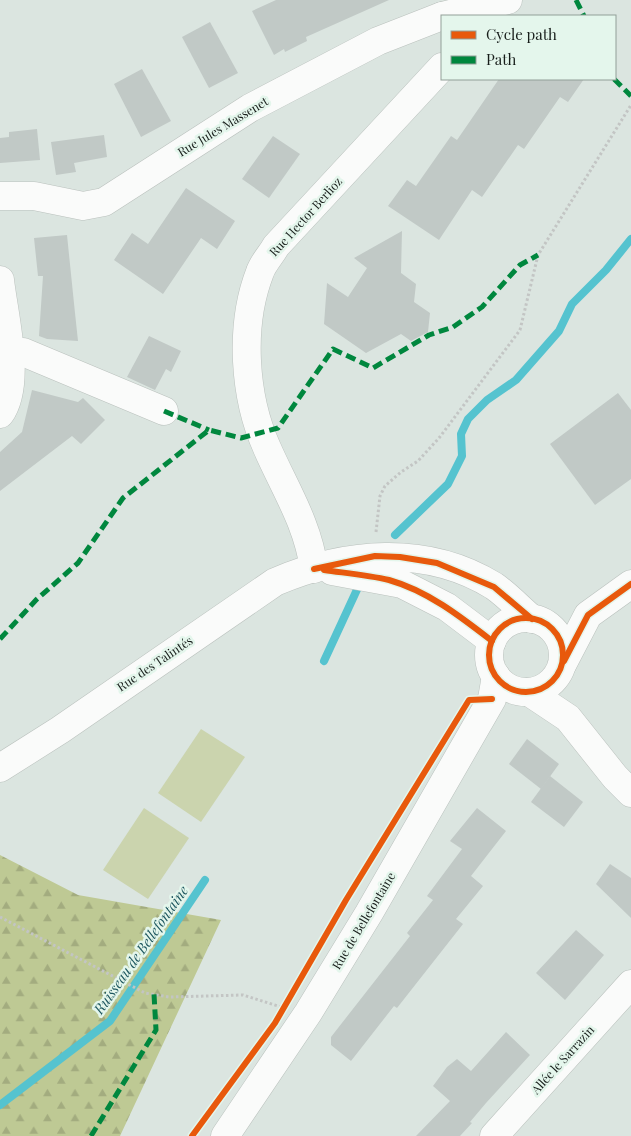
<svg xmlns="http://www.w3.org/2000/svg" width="631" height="1136" viewBox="0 0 631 1136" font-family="'Playfair Display',serif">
	<defs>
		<pattern id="forest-firs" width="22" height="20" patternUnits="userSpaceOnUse" patternTransform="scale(1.25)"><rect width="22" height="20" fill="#bec994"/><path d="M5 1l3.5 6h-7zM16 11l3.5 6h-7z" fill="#a3ac7f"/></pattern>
	</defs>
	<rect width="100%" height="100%" fill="#dbe5e0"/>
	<!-- forest -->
	<path fill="url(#forest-firs)" d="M0 855 78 895 221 920 120 1136H0Z"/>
	<!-- pitch -->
	<g fill="#cbd4ae">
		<path d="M201 729 245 757 201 822 158 793Z"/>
		<path d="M144 808 189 838 148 899 103 870Z"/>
	</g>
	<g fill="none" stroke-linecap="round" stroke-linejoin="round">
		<!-- stream -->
		<g stroke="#55c3cf" stroke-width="8">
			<path d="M395 535 448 484 462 456 461 434 468 419 487 400 516 380 559 331 572 304 606 270 631 239"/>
			<path d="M324 661 361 581"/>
			<path d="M0 1105 110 1021 205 880"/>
		</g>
	</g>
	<!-- building -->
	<g fill="#c1c9c6">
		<path d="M276 0H389L306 37 307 41 285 52 284 49 274 55 252 11Z"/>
		<path d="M210 22 238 73 209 88 182 37Z"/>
		<path d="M142 69 171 121 141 137 114 84Z"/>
		<path d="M499 79H584L568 102 560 97 524 149 518 145 482 197 472 190 439 240 388 206 407 180 416 186 451 136 457 140Z"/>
		<path d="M37 129 40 160 0 163V138L9 137V132Z"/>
		<path d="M104 135 107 157 74 163 76 172 56 175 51 142Z"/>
		<path d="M273 136 300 154 269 198 242 179Z"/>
		<path d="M186 188 235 221 217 249 201 238 163 294 114 260 132 233 148 244Z"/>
		<path d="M402 231 401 273 416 284 414 302 430 313 428 332 411 341 401 334 366 353 324 324 327 283 348 297 367 268 354 258Z"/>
		<path d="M67 235 75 313 78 341 47 339 39 336 43 276H38L34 238Z"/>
		<path d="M149 336 181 351 171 372 166 369 155 390 127 377Z"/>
		<path d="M32 390 78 402 83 398 105 420 81 444 72 436 0 491V452L22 432Z"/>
		<path d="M618 393 631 410V479L595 505 550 444Z"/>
		<path d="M527 739 559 764 541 789 509 764Z"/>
		<path d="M550 776 583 802 564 827 531 802Z"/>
		<path d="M477 808 506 831 471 876 483 886 456 919 463 924 397 1008 394 1006 351 1061 331 1045V1037L410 936 407 933 433 900 427 896 462 849 450 841Z"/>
		<path d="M610 864 631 878V918L596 884Z"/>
		<path d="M576 930 604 955 565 1000 536 973Z"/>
		<path d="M506 1032 530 1055 486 1103 470 1122 472 1123 460 1136H416L450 1101 433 1086 447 1067 457 1059 471 1071Z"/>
	</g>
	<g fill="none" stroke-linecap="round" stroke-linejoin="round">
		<!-- minor casing -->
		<g stroke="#bac1bd" stroke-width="29">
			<g id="minor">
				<path d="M442 16 508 0"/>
				<path d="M0 196H34L83 206 104 202 250 108 378 41 442 16"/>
				<path d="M0 280C4 316 22 384 0 414"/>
				<path d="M9 352H23L164 411"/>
				<path d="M314 569C308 524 285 489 267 448 244 397 239 326 260 272 263 263 271 255 276 246L442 67"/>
				<path d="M332 571 402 584 447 607 492 641"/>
				<circle cx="526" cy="655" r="37"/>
				<path d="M563 663 588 615 631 584"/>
				<path d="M529 692 568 718 615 777 631 793"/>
				<path d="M0 768 60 730 275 582C345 552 426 544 494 586 507 595 519 608 532 619"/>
				<path d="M225 1136 308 1013 369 913 492 699 496 676"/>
				<path d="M494 1136 631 984"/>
			</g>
		</g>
		<!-- path -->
		<g stroke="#c3c5c4" stroke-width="3" stroke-dasharray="2.5 2.5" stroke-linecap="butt">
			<path d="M376 532 380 496 385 486 401 472 418 461 439 438 520 330 538 255 631 105"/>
			<path d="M0 917 145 993 169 997 243 995 281 1007"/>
		</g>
		<!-- minor -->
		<use href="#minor" stroke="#fafbfa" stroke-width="28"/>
		<!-- quiet -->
		<g stroke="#00873e" stroke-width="5" stroke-dasharray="10 5" stroke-linecap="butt">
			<path d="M576 0 584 16"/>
			<path d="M614 79 631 96"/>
			<path d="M164 411 209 430"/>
			<path d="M0 639 36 600 78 563 123 498 209 430 241 438 278 428 333 349 373 368 429 335 453 327 482 307 520 265 538 255"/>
			<path d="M91 1136 156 1030 154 994"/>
		</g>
		<!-- cycleway casing -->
		<g stroke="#e4f6ec" stroke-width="9">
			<g id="cycleway">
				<path d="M314 569 375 556 400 557 437 563 494 587 532 619"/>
				<path d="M324 570C345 573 368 575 389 580 428 591 461 617 492 641"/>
				<circle cx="526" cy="655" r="37"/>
				<path d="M564 661 588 615 631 584"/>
				<path d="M192 1136 275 1023 346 900 469 700 492 699"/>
			</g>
		</g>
		<!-- cycleway -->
		<use href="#cycleway" stroke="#e8590c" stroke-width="6"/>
	</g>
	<g text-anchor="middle" stroke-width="5" stroke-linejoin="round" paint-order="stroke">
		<!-- street labels -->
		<g font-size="12" fill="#171d1a" stroke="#e4f6ec">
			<text transform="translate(223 127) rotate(-31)" y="4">Rue Jules Massenet</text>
			<text transform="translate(306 217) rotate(-48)" y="4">Rue Hector Berlioz</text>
			<text transform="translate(155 664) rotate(-34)" y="4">Rue des Talintés</text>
			<text transform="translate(364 921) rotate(-59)" y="4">Rue de Bellefontaine</text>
			<text transform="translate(563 1060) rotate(-48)" y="4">Allée le Sarrazin</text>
		</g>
		<!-- water labels -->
		<g font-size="14" font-style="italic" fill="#1e575f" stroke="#e4f6ec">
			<text transform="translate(141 950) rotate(-55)" y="5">Ruisseau de Bellefontaine</text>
		</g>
	</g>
	<!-- legend -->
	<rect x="441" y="15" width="175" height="65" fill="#e4f6ec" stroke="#929f98"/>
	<rect x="451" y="31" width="25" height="8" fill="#e8590c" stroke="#929f98"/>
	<text x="486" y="40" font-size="15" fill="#171d1a">Cycle path</text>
	<rect x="451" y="56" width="25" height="8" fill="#00873e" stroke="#929f98"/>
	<text x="486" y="65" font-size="15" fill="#171d1a">Path</text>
</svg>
